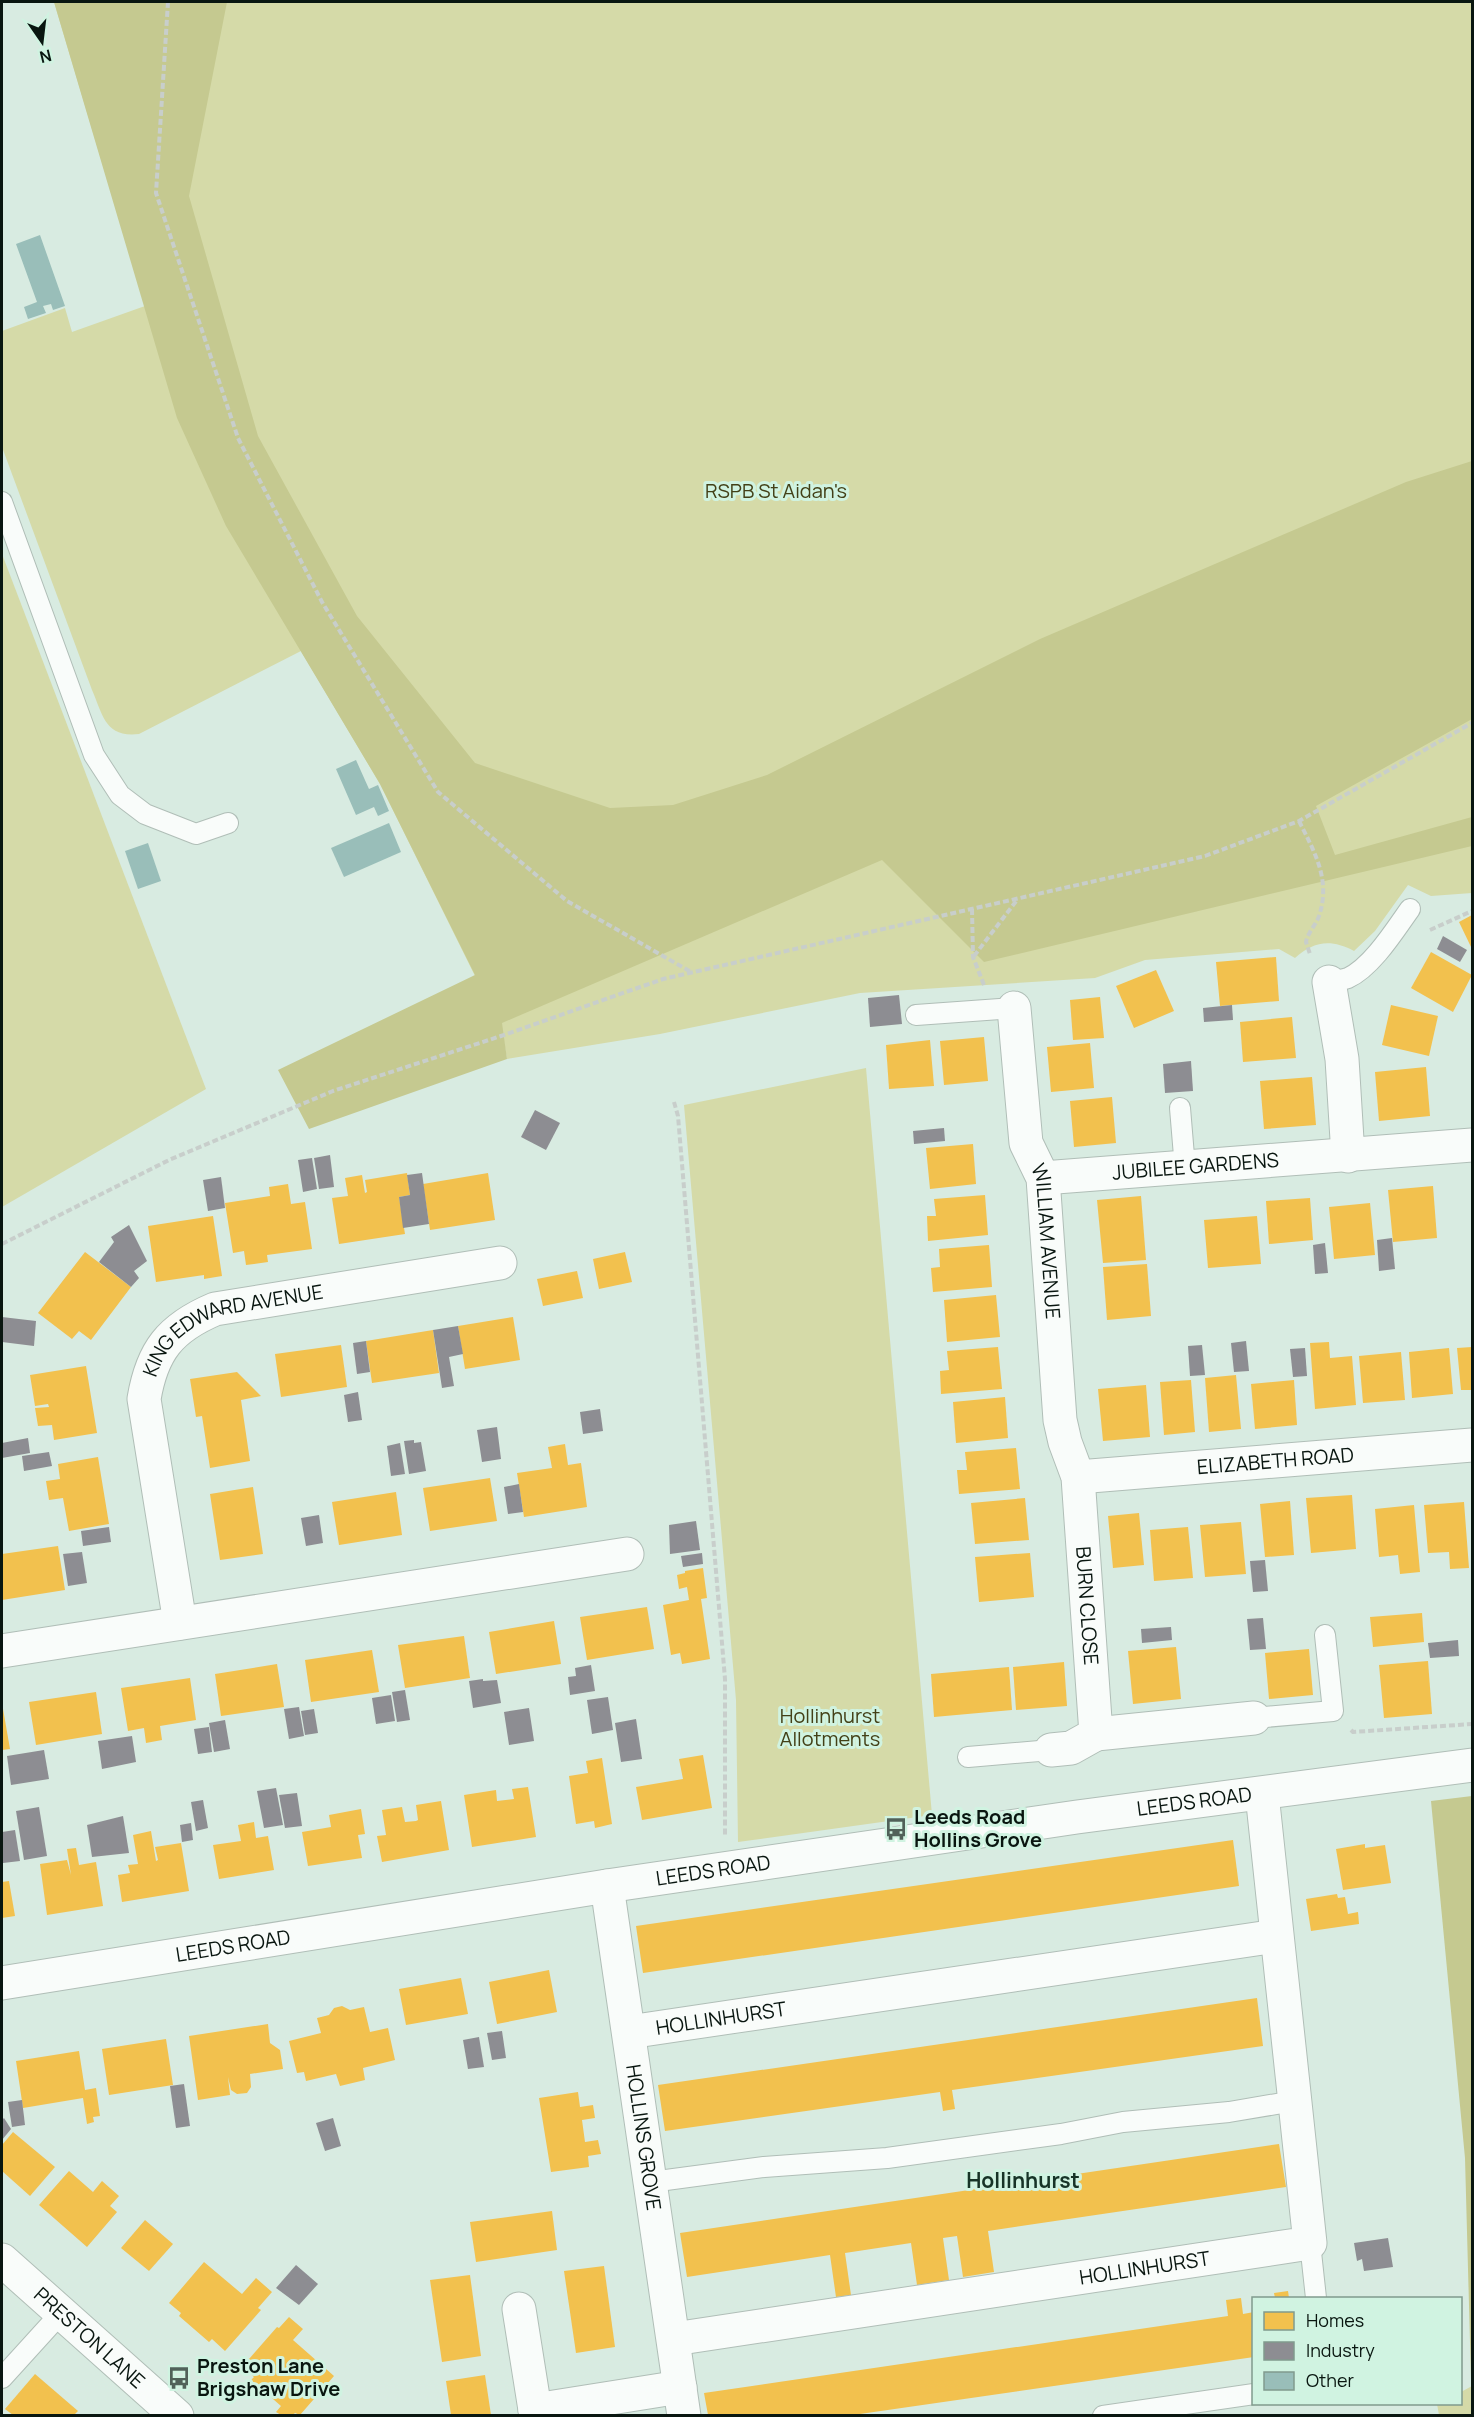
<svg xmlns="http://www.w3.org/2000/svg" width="1474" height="2417" viewBox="0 0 1474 2417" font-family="Manrope,sans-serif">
	<rect width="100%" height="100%" fill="#d8ebe1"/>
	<!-- green -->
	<g fill="#d5daa8">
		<path d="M54 2H1472V893L1431 896 1408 885 1375 931 1354 951C1331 939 1314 941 1295 958L1279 949 1145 960 1095 978 860 993 660 1034 507 1059 501 1024 475 976 380 784 301 651 139 734C105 738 103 715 92 690L2 447V331L65 308 72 332 145 306Z"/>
		<path d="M2 554 206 1089 2 1207Z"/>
		<path d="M866 1068 932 1815 738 1842 736 1700 684 1105Z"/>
		<path d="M1472 2386V2415H1439L1437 2404H1460L1461 2392Z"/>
	</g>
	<!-- forest -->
	<g fill="#c5c990">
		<path d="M54 2H227L189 196 258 436 357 616 475 763 610 808 673 805 767 775 1040 639 1406 482 1472 461V719L1316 806 1335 855 1472 817V846L984 962 882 860 502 1023 507 1059 309 1129 278 1070 475 975 380 784 226 526 177 418Z"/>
		<path d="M1472 1796V2416L1465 2158 1431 1801Z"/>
	</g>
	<!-- homes -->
	<g fill="#f2c14e">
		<path d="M1472 915V949L1459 922Z"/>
		<path d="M1431 952 1472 975 1453 1012 1411 988Z"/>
		<path d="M1276 957 1279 1001 1220 1006 1216 962Z"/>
		<path d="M1156 970 1174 1011 1134 1028 1116 986Z"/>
		<path d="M1100 997 1104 1038 1073 1040 1070 1000Z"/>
		<path d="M1391 1005 1438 1016 1429 1056 1382 1045Z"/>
		<path d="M1292 1017 1296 1058 1243 1062 1240 1022Z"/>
		<path d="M984 1037 988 1081 944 1085 940 1041Z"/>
		<path d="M930 1040 934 1086 889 1089 886 1045Z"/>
		<path d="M1090 1043 1094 1088 1051 1092 1047 1047Z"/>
		<path d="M1426 1067 1430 1116 1379 1121 1375 1072Z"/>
		<path d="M1312 1077 1316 1125 1264 1129 1260 1081Z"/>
		<path d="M1112 1097 1116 1143 1074 1147 1070 1101Z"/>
		<path d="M973 1144 976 1184 930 1189 926 1148Z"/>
		<path d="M407 1173 410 1195 399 1197 405 1234 339 1244 332 1198 348 1196 345 1178 362 1175 365 1193 367 1192 365 1180Z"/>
		<path d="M488 1173 495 1220 430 1230 423 1184Z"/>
		<path d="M288 1184 291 1204 305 1202 312 1249 267 1255 268 1262 246 1265 244 1251 233 1253 225 1203 270 1196 269 1187Z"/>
		<path d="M1433 1186 1437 1238 1393 1242 1388 1190Z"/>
		<path d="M985 1195 988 1235 928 1241 927 1216H936L934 1199Z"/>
		<path d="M1141 1196 1146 1260 1103 1263 1097 1200Z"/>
		<path d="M1310 1198 1313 1240 1269 1244 1266 1201Z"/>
		<path d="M1370 1203 1375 1255 1334 1259 1329 1207Z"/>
		<path d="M213 1216 222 1276 204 1279V1275L156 1282 148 1226Z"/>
		<path d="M1257 1216 1261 1264 1208 1268 1204 1220Z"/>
		<path d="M989 1245 992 1287 933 1292 931 1268 940 1267 939 1249Z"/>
		<path d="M85 1252 131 1287 91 1340 79 1331 72 1339 38 1313Z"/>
		<path d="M625 1252 632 1282 599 1289 593 1259Z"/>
		<path d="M1147 1264 1151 1316 1107 1320 1103 1267Z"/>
		<path d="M577 1271 583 1298 543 1306 537 1279Z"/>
		<path d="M996 1295 1000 1337 947 1342 944 1300Z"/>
		<path d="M513 1317 520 1360 465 1369 458 1326Z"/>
		<path d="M433 1330 439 1373 372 1383 366 1341Z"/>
		<path d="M1329 1342 1330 1358 1352 1356 1356 1405 1315 1409 1310 1343Z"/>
		<path d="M341 1345 347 1387 281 1397 275 1354Z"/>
		<path d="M998 1347 1002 1389 941 1394 940 1371 949 1370 947 1351Z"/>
		<path d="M1472 1347V1390H1461L1457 1348Z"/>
		<path d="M1449 1348 1453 1394 1412 1398 1409 1352Z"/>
		<path d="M1401 1352 1405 1400 1363 1403 1359 1356Z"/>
		<path d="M86 1366 97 1433 54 1440 52 1425 38 1426 35 1408 49 1407 48 1404 35 1406 30 1375Z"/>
		<path d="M237 1372 261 1396 241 1400 250 1461 210 1468 202 1416 196 1417 190 1379Z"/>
		<path d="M1236 1375 1241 1429 1209 1432 1205 1378Z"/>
		<path d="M1191 1380 1195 1432 1164 1435 1160 1382Z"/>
		<path d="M1294 1380 1297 1425 1255 1429 1251 1384Z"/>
		<path d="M1146 1385 1150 1437 1103 1441 1098 1389Z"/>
		<path d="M1005 1397 1008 1438 956 1443 953 1402Z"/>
		<path d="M565 1444 568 1465 581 1463 587 1507 524 1517 517 1473 552 1468 548 1447Z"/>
		<path d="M1016 1448 1020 1489 959 1494 957 1470H967L965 1452Z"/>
		<path d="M98 1457 109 1524 69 1531 63 1498 49 1500 46 1481 60 1479 58 1464Z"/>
		<path d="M490 1478 497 1521 430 1531 423 1488Z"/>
		<path d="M253 1487 263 1554 220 1560 210 1494Z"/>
		<path d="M396 1492 402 1535 339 1545 332 1502Z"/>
		<path d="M1352 1495 1356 1549 1311 1553 1306 1498Z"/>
		<path d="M1025 1498 1029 1540 975 1544 971 1503Z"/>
		<path d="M1290 1501 1294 1555 1265 1557 1260 1504Z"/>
		<path d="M1464 1502 1469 1568 1450 1569 1449 1552 1428 1553 1424 1505Z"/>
		<path d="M1414 1505 1420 1572 1400 1574 1398 1555 1379 1557 1375 1509Z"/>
		<path d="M1139 1513 1144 1565 1113 1568 1108 1516Z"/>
		<path d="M1241 1522 1246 1574 1205 1577 1200 1525Z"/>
		<path d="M1188 1527 1193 1578 1154 1581 1150 1530Z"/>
		<path d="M58 1546 65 1590 2 1600V1554Z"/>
		<path d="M1030 1553 1034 1597 979 1602 975 1557Z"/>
		<path d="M703 1568 707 1598 701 1599 710 1659 682 1664 680 1653 671 1655 663 1605 689 1600 687 1587 679 1589 677 1575 685 1573V1571Z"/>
		<path d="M647 1607 654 1649 587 1660 580 1617Z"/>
		<path d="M1422 1613 1424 1642 1373 1647 1370 1617Z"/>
		<path d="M554 1621 561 1664 496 1674 489 1632Z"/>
		<path d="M464 1636 470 1678 405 1688 398 1645Z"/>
		<path d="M1176 1647 1181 1699 1133 1704 1128 1651Z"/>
		<path d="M1309 1649 1313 1695 1269 1699 1265 1653Z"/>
		<path d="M372 1650 379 1692 311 1702 305 1660Z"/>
		<path d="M1428 1661 1432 1714 1384 1718 1379 1665Z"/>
		<path d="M1064 1662 1067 1706 1016 1710 1013 1667Z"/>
		<path d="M277 1664 284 1707 221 1716 215 1674Z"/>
		<path d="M1009 1667 1012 1710 934 1717 931 1674Z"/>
		<path d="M190 1678 196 1720 160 1726 162 1740 146 1743 144 1728 128 1731 121 1688Z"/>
		<path d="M96 1692 102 1734 36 1745 29 1702Z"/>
		<path d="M2 1703 10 1749 2 1750Z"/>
		<path d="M703 1755 712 1808 642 1820 636 1787 683 1779 679 1759Z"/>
		<path d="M602 1758 612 1824 595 1828 594 1821 576 1824 569 1776 588 1773 586 1761Z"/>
		<path d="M528 1787 536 1837 472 1847 464 1795 496 1790 497 1801 514 1799 512 1789Z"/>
		<path d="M441 1801 449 1850 382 1862 377 1836 386 1835 382 1810 402 1807 405 1822 416 1821 418 1820 416 1805Z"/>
		<path d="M361 1809 365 1834 358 1835 362 1858 308 1866 302 1832 331 1827 329 1815Z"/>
		<path d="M254 1822 256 1838 268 1836 274 1870 219 1879 213 1845 241 1841 238 1825Z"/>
		<path d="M151 1831 156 1861 158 1860 155 1847 181 1843 189 1891 122 1902 118 1875 130 1873 128 1865 138 1864 133 1835Z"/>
		<path d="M1233 1840 1239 1886 643 1973 636 1926Z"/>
		<path d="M1365 1844V1848L1385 1845 1391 1883 1343 1890 1336 1849Z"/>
		<path d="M76 1848 79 1865 96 1862 103 1906 47 1915 40 1864 67 1860 71 1875 67 1849Z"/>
		<path d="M9 1881 15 1916 2 1918V1882Z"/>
		<path d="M1337 1894 1338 1898 1345 1897 1348 1914 1358 1912 1359 1924 1311 1931 1306 1899Z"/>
		<path d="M549 1970 557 2012 497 2024 489 1982Z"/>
		<path d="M461 1978 468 2014 406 2025 399 1989Z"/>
		<path d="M1257 1998 1263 2046 952 2090 955 2109 943 2111 940 2092 665 2131 658 2085Z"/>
		<path d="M342 2006 350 2010 364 2007 370 2032 388 2028 395 2060 363 2068 365 2080 340 2086 336 2074 306 2081 304 2072 297 2073 289 2041 321 2033 317 2018 329 2015 334 2008Z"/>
		<path d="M268 2024 270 2043 280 2050 283 2069 250 2074 251 2087 247 2093 237 2094 231 2090 228 2077 230 2095 198 2100 189 2036Z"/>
		<path d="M166 2039 173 2085 109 2095 102 2049Z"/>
		<path d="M79 2051 85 2090 96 2088 100 2116 93 2117 94 2122 87 2124 83 2098 23 2108 16 2061Z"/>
		<path d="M578 2092 580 2107 593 2105 595 2118 582 2120 585 2142 598 2140 601 2154 588 2156 589 2167 551 2172 539 2098Z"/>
		<path d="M13 2132 55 2167 30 2196 2 2171V2145Z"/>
		<path d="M1279 2144 1286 2187 988 2231 994 2272 963 2277 957 2236 943 2238 949 2280 917 2285 911 2243 845 2253 851 2295 836 2297 830 2255 687 2277 680 2233Z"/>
		<path d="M69 2171 93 2192 102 2181 119 2196 110 2206 117 2212 87 2247 39 2205Z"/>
		<path d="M552 2211 557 2250 476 2262 470 2222Z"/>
		<path d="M145 2220 173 2244 149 2271 121 2248Z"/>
		<path d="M204 2262 242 2294 256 2278 272 2292 258 2308 261 2310 225 2351 212 2339 209 2342 179 2316 181 2313 169 2303Z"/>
		<path d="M604 2266 615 2347 576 2353 564 2271Z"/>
		<path d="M470 2275 481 2356 442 2362 430 2280Z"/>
		<path d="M1288 2291 1289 2298H1275L1274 2293Z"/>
		<path d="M1241 2298 1243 2314 1254 2312V2357L853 2415H708L704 2393 1228 2316 1226 2300Z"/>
		<path d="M289 2317 303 2329 293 2340 334 2376 300 2415 295 2413 293 2415H281L276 2412 281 2406 251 2380 254 2377 242 2367 277 2327 279 2328Z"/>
		<path d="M35 2374 78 2411 74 2415H13L5 2409Z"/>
		<path d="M485 2375 491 2415H451L446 2381Z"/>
	</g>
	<!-- industry -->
	<g fill="#8d8d92">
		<path d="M1443 936 1467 950 1460 962 1437 949Z"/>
		<path d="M899 995 902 1024 870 1027 868 998Z"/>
		<path d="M1232 1005 1233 1020 1204 1022 1203 1008Z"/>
		<path d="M1191 1061 1193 1091 1165 1093 1163 1064Z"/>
		<path d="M535 1110 560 1123 546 1150 521 1137Z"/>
		<path d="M944 1128 945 1141 914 1144 913 1131Z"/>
		<path d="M330 1155 334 1187 319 1189 314 1158Z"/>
		<path d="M312 1158 317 1189 303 1192 298 1160Z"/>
		<path d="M422 1173 429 1224 403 1228 399 1197 410 1195 407 1175Z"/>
		<path d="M221 1177 225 1208 208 1211 203 1180Z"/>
		<path d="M129 1225 147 1261 134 1271 139 1278 131 1287 99 1262 114 1242 111 1237Z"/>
		<path d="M1392 1238 1395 1269 1379 1271 1377 1240Z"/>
		<path d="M1325 1243 1328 1273 1315 1274 1313 1245Z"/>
		<path d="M2 1317 36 1321 34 1346 2 1342Z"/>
		<path d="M458 1326 463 1354 449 1357 454 1386 442 1388 433 1330Z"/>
		<path d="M366 1341 370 1372 357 1374 353 1343Z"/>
		<path d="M1246 1341 1249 1371 1234 1372 1231 1343Z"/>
		<path d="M1202 1345 1205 1375 1190 1376 1188 1346Z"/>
		<path d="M1305 1348 1307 1376 1293 1377 1290 1349Z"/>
		<path d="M358 1392 362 1420 348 1422 344 1395Z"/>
		<path d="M600 1409 603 1431 583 1434 580 1412Z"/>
		<path d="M497 1427 501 1459 482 1462 477 1430Z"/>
		<path d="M28 1438 30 1453 2 1458V1443Z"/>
		<path d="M414 1440V1443L421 1442 426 1471 409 1474 404 1441Z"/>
		<path d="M400 1443 405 1474 391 1476 387 1446Z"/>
		<path d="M49 1452 52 1466 24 1471 22 1456Z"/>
		<path d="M519 1484 523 1512 508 1514 504 1487Z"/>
		<path d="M319 1515 323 1543 306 1546 301 1518Z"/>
		<path d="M696 1521 700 1550 670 1554 669 1525Z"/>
		<path d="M109 1527 111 1542 83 1546 81 1531Z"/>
		<path d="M82 1552 87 1583 68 1586 63 1554Z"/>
		<path d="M702 1553 703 1564 683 1567 681 1556Z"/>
		<path d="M1265 1560 1268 1591 1253 1592 1250 1561Z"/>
		<path d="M1263 1618 1266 1649 1250 1650 1247 1619Z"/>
		<path d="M1171 1627 1172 1640 1142 1643 1141 1629Z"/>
		<path d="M1458 1640 1459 1656 1430 1658 1428 1643Z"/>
		<path d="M591 1665 595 1691 570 1695 568 1677 576 1676 575 1668Z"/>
		<path d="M483 1679V1681L497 1680 501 1703 473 1708 469 1681Z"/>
		<path d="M405 1690 410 1720 397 1722 392 1692Z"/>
		<path d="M391 1695 395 1721 376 1724 372 1698Z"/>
		<path d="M608 1697 613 1730 592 1734 587 1700Z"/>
		<path d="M299 1707 304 1736 289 1739 284 1709Z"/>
		<path d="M529 1708 534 1741 509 1745 504 1712Z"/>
		<path d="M314 1709 318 1733 305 1735 301 1711Z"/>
		<path d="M636 1719 642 1759 621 1762 615 1723Z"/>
		<path d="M225 1720 230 1749 214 1752 209 1723Z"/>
		<path d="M209 1727 212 1752 198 1754 194 1729Z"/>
		<path d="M132 1736 136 1762 102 1769 98 1741Z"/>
		<path d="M44 1750 49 1779 11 1785 7 1756Z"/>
		<path d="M276 1788 283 1825 264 1828 257 1791Z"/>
		<path d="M297 1793 302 1826 285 1828 279 1795Z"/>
		<path d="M203 1800 208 1828 196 1831 191 1802Z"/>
		<path d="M39 1807 47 1856 24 1860 16 1811Z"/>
		<path d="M123 1816 129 1853 92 1857 87 1825Z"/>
		<path d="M191 1823 193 1840 182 1842 180 1825Z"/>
		<path d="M15 1830 20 1861 3 1863 2 1832Z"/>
		<path d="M502 2031 506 2058 492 2060 487 2033Z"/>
		<path d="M479 2037 484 2067 468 2069 463 2040Z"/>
		<path d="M184 2084 190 2126 176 2128 170 2086Z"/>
		<path d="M22 2100 25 2125 12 2127 8 2102Z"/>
		<path d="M4 2118 11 2129 2 2140V2120Z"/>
		<path d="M333 2118 341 2146 325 2151 316 2123Z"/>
		<path d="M1388 2238 1393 2267 1364 2271 1362 2259 1357 2261 1354 2243Z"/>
		<path d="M296 2265 318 2284 299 2305 276 2288Z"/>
	</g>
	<!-- building -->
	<g fill="#99beb9">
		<path d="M40 235 65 306 53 310 51 304 43 306 46 313 28 319 24 307 37 302 16 244Z"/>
		<path d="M356 760 369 789 378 785 389 811 378 816 374 807 356 815 336 769Z"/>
		<path d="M389 823 401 852 344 877 331 848Z"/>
		<path d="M148 843 161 881 138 889 125 851Z"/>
	</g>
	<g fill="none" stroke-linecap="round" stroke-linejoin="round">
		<!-- service casing -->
		<g stroke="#b0beb7" stroke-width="22">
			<g id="service">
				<path d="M2 502 94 755 120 795 145 814 196 834 228 823"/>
				<path d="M1329 982C1335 981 1342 980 1348 978 1372 967 1395 930 1410 909"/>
				<path d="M916 1015 1014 1008"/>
				<path d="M1180 1108 1185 1168"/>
				<path d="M1254 1718 1333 1711 1325 1635"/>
				<path d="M968 1757 1051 1750"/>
				<path d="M651 2182 764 2167 887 2158 1061 2134 1123 2122 1229 2112 1294 2101"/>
				<path d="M1310 2243 1316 2298"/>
				<path d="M2 2378 61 2313"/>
				<path d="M1103 2416 1254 2394"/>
			</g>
		</g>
		<!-- minor casing -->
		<g stroke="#b0beb7" stroke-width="35">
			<g id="minor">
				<path d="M1329 982 1342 1059 1348 1156"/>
				<path id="s1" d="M1014 1008 1026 1143 1043 1178 1060 1420 1065 1442 1078 1477 1096 1734 1071 1748 1051 1750"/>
				<path id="s2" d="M1043 1178 1472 1145"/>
				<path id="s3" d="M1078 1477 1472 1445"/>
				<path id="s4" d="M180 1623 144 1399C152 1351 170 1328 215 1309L500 1263"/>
				<path d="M2 1651 627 1554"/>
				<path d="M1096 1734 1254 1718"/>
				<path id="s5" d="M607 1886 684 2416"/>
				<path id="s6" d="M2 1983 607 1886 1077 1817 1472 1765"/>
				<path id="s7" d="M629 2032 1276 1936"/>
				<path d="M519 2309 536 2416"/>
				<path id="s8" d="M674 2339 1310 2243 1262 1794"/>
				<path d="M535 2410 680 2387"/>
			</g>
		</g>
		<!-- tertiary casing -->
		<g stroke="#b0beb7" stroke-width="35">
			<g id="tertiary">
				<path id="s9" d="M2 2260 177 2416"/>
			</g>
		</g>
		<!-- path -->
		<g stroke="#c8cecb" stroke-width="4" stroke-dasharray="6 3" stroke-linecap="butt">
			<path d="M168 2 156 193 238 438 322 602 438 792 567 901 691 972"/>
			<path d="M1299 821C1315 853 1331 880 1319 916 1316 925 1308 932 1306 942L1310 954"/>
			<path d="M972 909 973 957 984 985"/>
			<path d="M1430 930 1472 911"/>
			<path d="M974 956 1017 900"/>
			<path d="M674 1102 678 1116 725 1679V1835"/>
			<path d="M2 1244 169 1160 333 1091 501 1036 663 979 1205 856 1299 821 1472 723"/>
			<path d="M1351 1730 1353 1732 1472 1724"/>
		</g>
		<!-- service -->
		<use href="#service" stroke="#f9fcfa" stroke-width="20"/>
		<!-- minor -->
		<use href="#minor" stroke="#f9fcfa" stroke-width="33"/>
		<!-- tertiary -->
		<use href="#tertiary" stroke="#f9fcfa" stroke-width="33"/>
	</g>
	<!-- icons -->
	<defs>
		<g id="bus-bare" transform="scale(1.8)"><path d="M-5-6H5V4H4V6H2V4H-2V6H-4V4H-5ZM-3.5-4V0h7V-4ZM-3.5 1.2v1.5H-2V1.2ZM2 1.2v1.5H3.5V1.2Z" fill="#516159" stroke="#d0f3e1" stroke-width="2.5" paint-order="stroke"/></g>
	</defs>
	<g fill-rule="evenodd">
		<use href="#bus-bare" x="896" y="1829"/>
		<use href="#bus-bare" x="179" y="2378"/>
	</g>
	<g text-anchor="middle" stroke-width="6" stroke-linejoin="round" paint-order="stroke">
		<!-- park labels -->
		<g font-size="20" fill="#434017" stroke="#d0f3e1">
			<text x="776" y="498">RSPB St Aidan's</text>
			<text x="830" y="1723">Hollinhurst<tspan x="830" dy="23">Allotments</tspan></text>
		</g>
		<!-- street labels -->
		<g font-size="20" fill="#091610" stroke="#d0f3e1">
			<text dy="7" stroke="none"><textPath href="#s2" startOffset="153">JUBILEE GARDENS</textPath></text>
			<text dy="7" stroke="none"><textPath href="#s1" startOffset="238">WILLIAM AVENUE</textPath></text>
			<text dy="7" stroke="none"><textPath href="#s4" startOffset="354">KING EDWARD AVENUE</textPath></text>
			<text dy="7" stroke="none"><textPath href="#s3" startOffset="198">ELIZABETH ROAD</textPath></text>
			<text dy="7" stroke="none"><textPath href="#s1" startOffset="606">BURN CLOSE</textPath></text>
			<text dy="7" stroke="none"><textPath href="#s6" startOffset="1206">LEEDS ROAD</textPath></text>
			<text dy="7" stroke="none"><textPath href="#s6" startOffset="720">LEEDS ROAD</textPath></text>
			<text dy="7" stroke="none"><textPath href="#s6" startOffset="234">LEEDS ROAD</textPath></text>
			<text dy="7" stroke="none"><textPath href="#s7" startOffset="93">HOLLINHURST</textPath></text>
			<text dy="7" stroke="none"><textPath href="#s5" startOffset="254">HOLLINS GROVE</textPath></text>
			<text dy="7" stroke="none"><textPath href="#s8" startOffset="476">HOLLINHURST</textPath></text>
			<text dy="7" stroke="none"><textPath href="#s9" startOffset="117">PRESTON LANE</textPath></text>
		</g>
		<!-- poi labels -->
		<g font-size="20" font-weight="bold" fill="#091610" stroke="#d0f3e1" text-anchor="start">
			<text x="914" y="1824">Leeds Road<tspan x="914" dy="23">Hollins Grove</tspan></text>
			<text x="197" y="2373">Preston Lane<tspan x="197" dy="23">Brigshaw Drive</tspan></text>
		</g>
		<!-- neighbourhood labels -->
		<g font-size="21" font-weight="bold" fill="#173427" stroke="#d0f3e1">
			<text x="1023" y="2188">Hollinhurst</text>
		</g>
	</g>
	<!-- border -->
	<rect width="1474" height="2417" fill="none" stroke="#091610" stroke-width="6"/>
	<!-- legend -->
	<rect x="1252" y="2297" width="210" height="108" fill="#d0f3e1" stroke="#809b8d" stroke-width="1.5"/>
	<rect x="1264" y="2312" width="30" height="18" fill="#f2c14e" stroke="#809b8d" stroke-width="1.5"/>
	<text x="1306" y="2327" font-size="18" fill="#091610">Homes</text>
	<rect x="1264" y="2342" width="30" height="18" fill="#8d8d92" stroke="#809b8d" stroke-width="1.5"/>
	<text x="1306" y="2357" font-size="18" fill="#091610">Industry</text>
	<rect x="1264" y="2372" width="30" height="18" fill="#99beb9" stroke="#809b8d" stroke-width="1.5"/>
	<text x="1306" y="2387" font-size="18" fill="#091610">Other</text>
	<!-- north arrow -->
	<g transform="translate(42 42) rotate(166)" stroke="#d0f3e1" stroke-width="4.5" paint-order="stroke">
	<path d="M0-4.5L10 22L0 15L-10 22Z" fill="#091610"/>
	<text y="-9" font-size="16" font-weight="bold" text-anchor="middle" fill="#091610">N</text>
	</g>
</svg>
